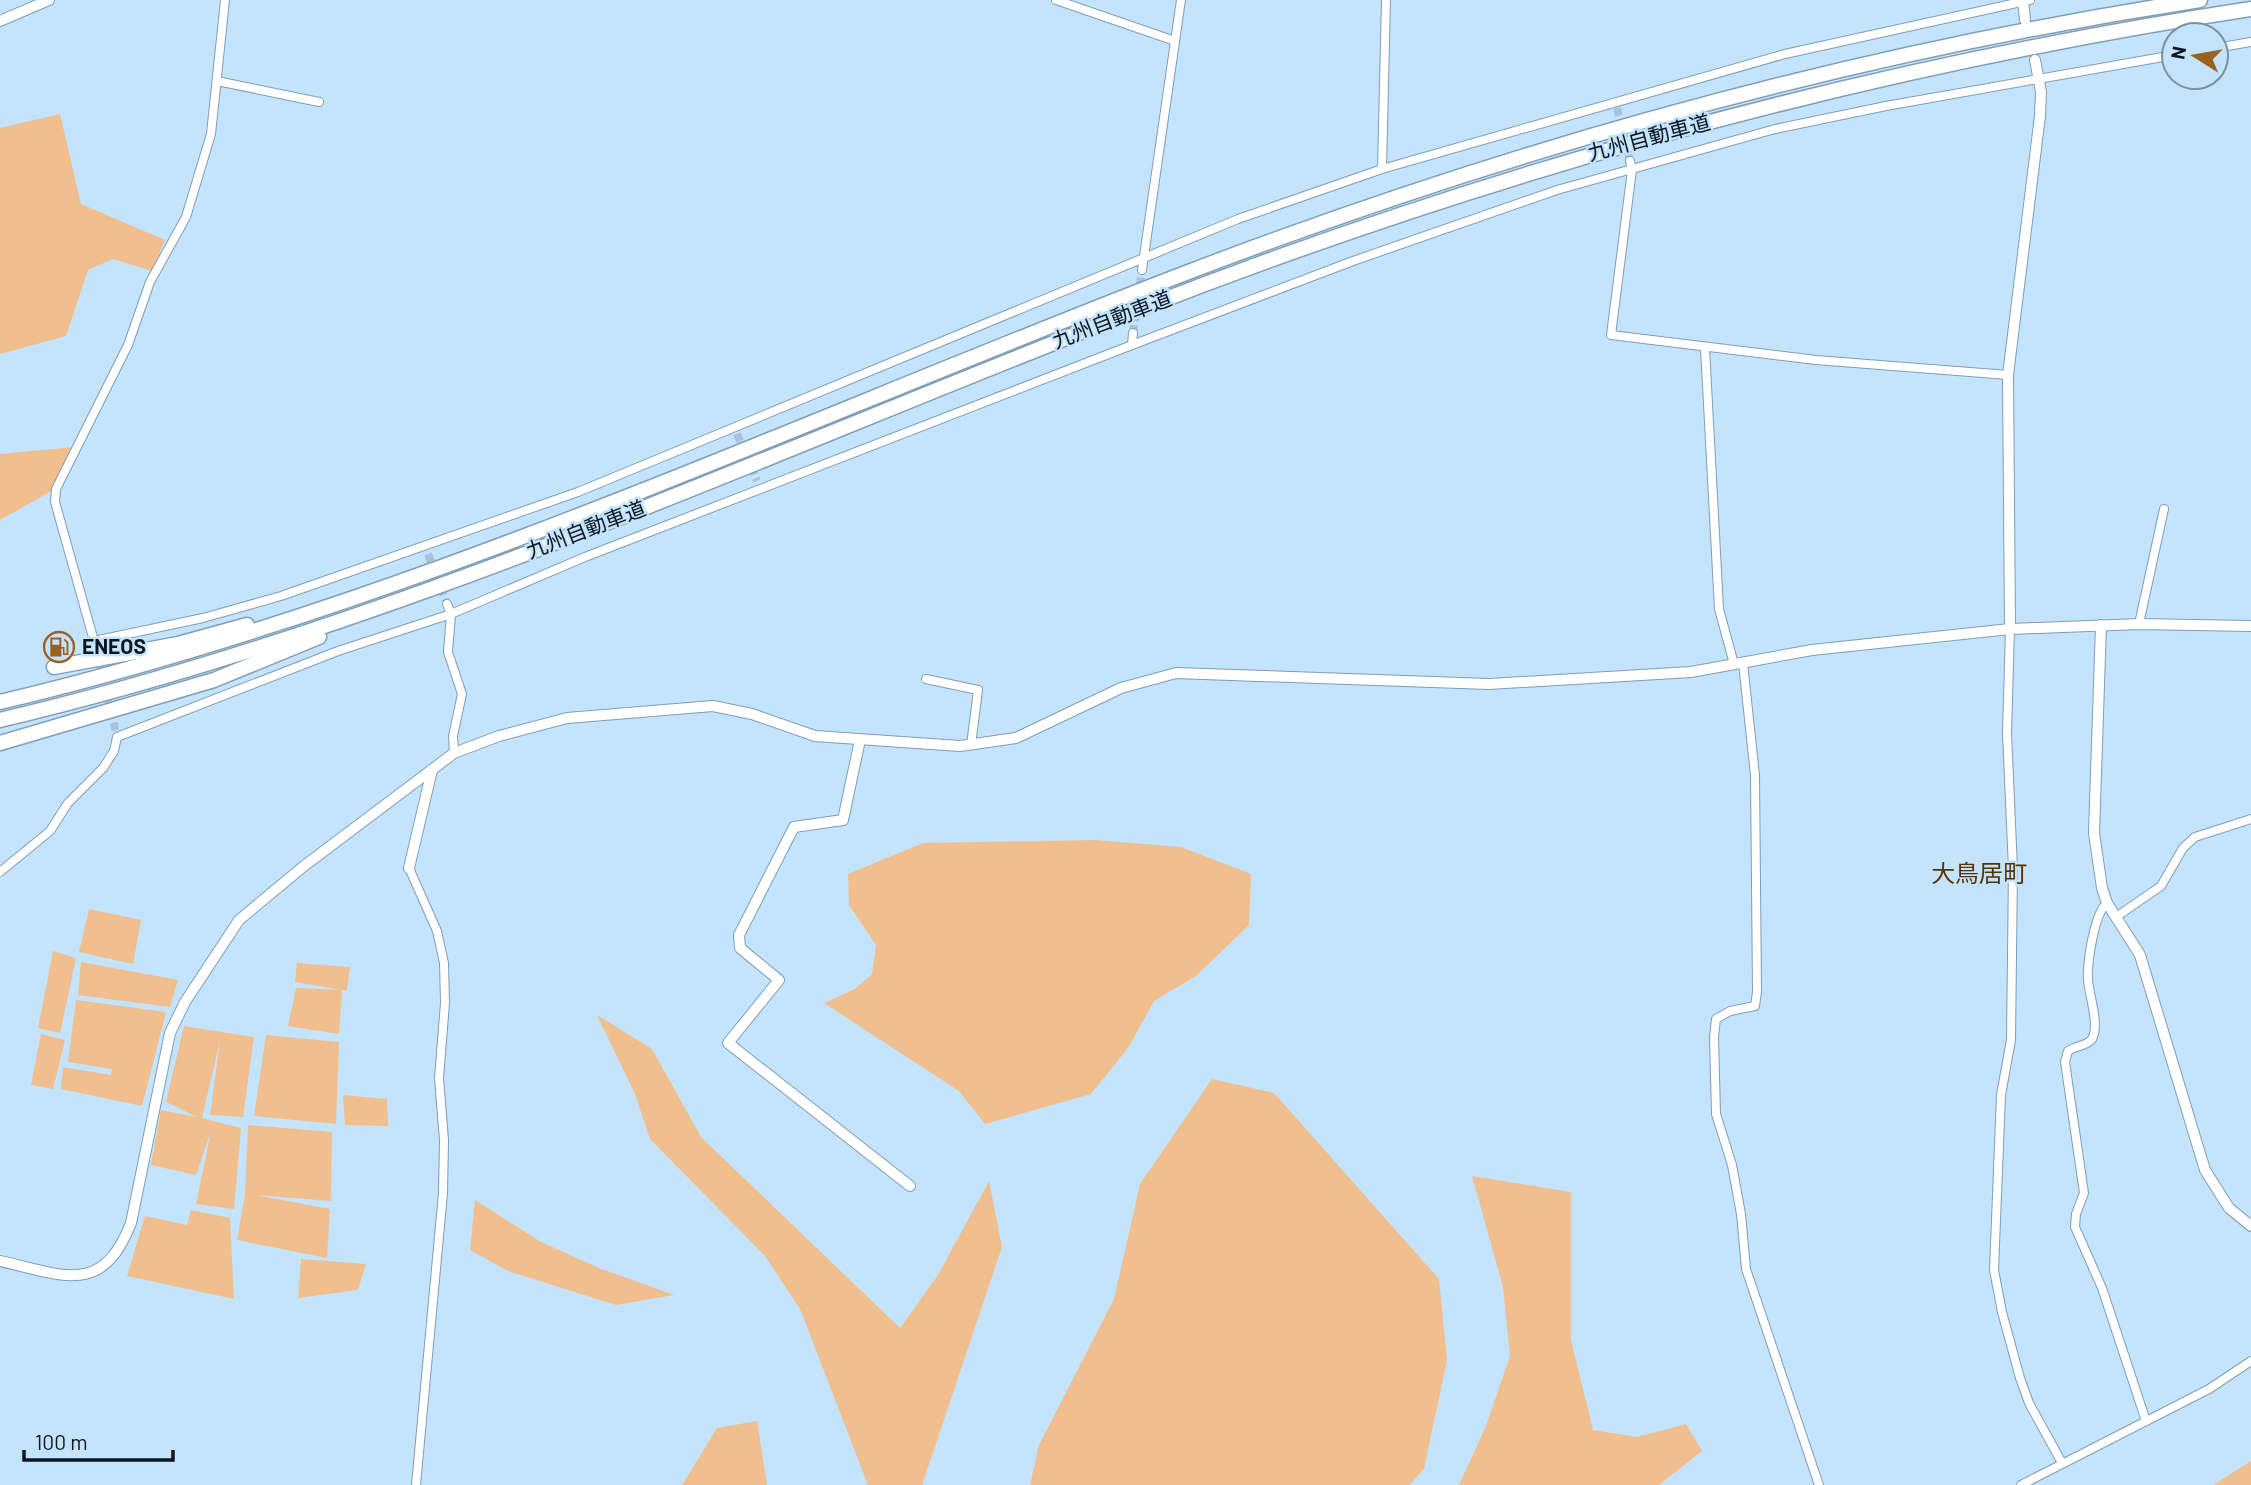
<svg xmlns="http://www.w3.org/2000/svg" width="2251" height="1485" viewBox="0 0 2251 1485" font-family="Barlow,'Noto Sans JP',sans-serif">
	<rect width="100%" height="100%" fill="#c4e3fd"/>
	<!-- green -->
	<g fill="#f1bf8e">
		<path d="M60 114 81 204 165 240 152 271 113 259 88 270 66 336 0 354V128Z"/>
		<path d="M75 447 55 489 0 520V454Z"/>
		<path d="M1095 840 1181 847 1251 874 1249 925 1196 976 1154 1001 1128 1048 1091 1094 985 1124 959 1091 824 1003 855 989 872 974 876 945 849 905 848 874 923 843Z"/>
		<path d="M89 909 141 920 133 964 79 952Z"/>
		<path d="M53 951 76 958 60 1033 38 1028Z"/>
		<path d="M81 962 178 980 170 1007 78 995Z"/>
		<path d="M297 963 350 967 347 990H342L339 1034 288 1026 296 988 342 990 295 982Z"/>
		<path d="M76 1000 166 1012 142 1106 61 1089 63 1067 111 1075 112 1069 68 1062Z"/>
		<path d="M597 1015 652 1049 701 1137 900 1328 938 1275 989 1181 1002 1247 922 1485H868L800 1309 765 1256 650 1139 635 1094Z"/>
		<path d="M184 1026 254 1037 243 1117 210 1115 220 1041 202 1118 241 1128 234 1209 196 1204 211 1131 196 1175 151 1165 161 1110 197 1117 166 1102Z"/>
		<path d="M41 1034 65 1040 53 1089 31 1085Z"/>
		<path d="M266 1035 339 1042 336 1124 254 1116Z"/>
		<path d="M1212 1079 1274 1093 1439 1279 1447 1360 1424 1469 1409 1485H1030L1039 1445 1114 1299 1140 1184Z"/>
		<path d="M343 1095 387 1099 388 1126 345 1125Z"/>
		<path d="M248 1125 332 1132 331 1201 256 1195 330 1209 327 1258 237 1240 245 1194Z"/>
		<path d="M1472 1176 1571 1192V1340L1593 1430 1637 1437 1686 1424 1702 1451 1659 1485H1459L1486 1426 1510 1356 1503 1287Z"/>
		<path d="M475 1200 541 1242 599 1268 674 1295 616 1305 508 1271 470 1250Z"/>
		<path d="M191 1210 230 1218 234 1299 127 1276 145 1216 187 1225Z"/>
		<path d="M301 1259 366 1264 358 1290 298 1298Z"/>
		<path d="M757 1421 767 1485H682L717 1428Z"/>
		<path d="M2251 1461V1485H2213Z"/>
	</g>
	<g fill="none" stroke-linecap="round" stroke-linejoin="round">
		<!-- minor-tunnel -->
		<g stroke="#a8c4dc" stroke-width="8" stroke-dasharray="8 4" stroke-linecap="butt">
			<path d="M1617 108 1630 161"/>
			<path d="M1133 333 1142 270"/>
			<path d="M737 434 757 481"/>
			<path d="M428 554 447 604"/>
			<path d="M94 641 117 737"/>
		</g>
		<!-- minor casing -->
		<g stroke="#809eb6" stroke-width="10">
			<g id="minor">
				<path d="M225 0 211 134 186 217 150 282 128 345 56 489 55 502 94 641 203 618 281 596 578 492 1238 219 1382 169 1785 54 2030 0"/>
				<path d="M1056 0 1175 41"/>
				<path d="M2216 48 2251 42"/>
				<path d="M217 81 319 102"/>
				<path d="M1630 161 1632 170 1611 335 1816 360 2008 375"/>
				<path d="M1382 169 1386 0"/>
				<path d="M1142 270 1181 0"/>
				<path d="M1132 345 1133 333"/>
				<path d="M1705 348 1719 609 1734 664"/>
				<path d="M447 604 451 614 448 652 462 694 453 736 454 753"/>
				<path d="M2139 624 2164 509"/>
				<path d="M2010 629 2007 733 2013 869 2011 1040 2001 1095 1994 1270 2002 1312 2020 1378 2029 1403 2062 1463"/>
				<path d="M1743 663 1755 775 1757 992 1755 1006 1730 1011 1716 1019 1714 1037 1716 1114 1732 1165 1741 1214 1746 1269 1819 1485"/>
				<path d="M926 679 978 690 971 745"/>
				<path d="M409 868 437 931 444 963 445 1003 439 1078 444 1140 443 1193 416 1485"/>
				<path d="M0 872 50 831 68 803 103 768 114 751 117 737 338 651 451 614 585 557 1132 345 1353 261 1557 190 1775 129 1886 106 2174 55"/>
				<path d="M2107 903C2094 914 2087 963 2088 980 2089 995 2100 1025 2092 1039 2087 1046 2075 1046 2068 1051L2065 1062 2084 1193 2076 1214 2075 1227 2102 1288 2146 1421"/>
				<path d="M2116 917 2161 886 2183 848 2195 837 2251 819"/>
				<path d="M2021 1485 2209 1389 2251 1361"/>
			</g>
		</g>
		<!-- tertiary casing -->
		<g stroke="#809eb6" stroke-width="12">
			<g id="tertiary">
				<path d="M2023 0 2025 20"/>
				<path d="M0 21 49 0"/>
				<path d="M2101 625 2094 833 2102 888 2107 903 2140 955 2205 1170 2229 1208 2251 1226"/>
				<path d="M2010 629 2008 375 2040 116 2041 92 2035 60"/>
				<path d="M860 740 843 820 794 827 739 935 740 948 779 980 728 1043 910 1186"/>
				<path d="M409 868 432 770"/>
				<path d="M0 1261C63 1275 102 1297 131 1223L170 1033 185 1002 239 920 304 866 454 753 499 736 567 718 713 706 752 714 815 736 960 746 1016 738 1121 688 1176 673 1489 684 1691 672 1812 650 2010 629 2139 624 2251 626"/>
			</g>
		</g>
		<!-- motorway casing -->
		<g stroke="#809eb6" stroke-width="17">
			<g id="motorway">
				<path d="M54 667 178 644 247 625"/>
				<path d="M0 702C413 604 796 422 1191 271 1516 147 1855 53 2200 0"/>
				<path d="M0 720C394 627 763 455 1140 309 1498 169 1870 67 2251 9"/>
				<path d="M0 743 214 680 319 637"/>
			</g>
		</g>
		<!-- minor -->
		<use href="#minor" stroke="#fff" stroke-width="8"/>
		<!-- tertiary -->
		<use href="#tertiary" stroke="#fff" stroke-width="10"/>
		<!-- motorway -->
		<use href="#motorway" stroke="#fff" stroke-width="14"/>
	</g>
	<!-- icons -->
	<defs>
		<g id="fuel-ring" transform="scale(1.575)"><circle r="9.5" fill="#c4e3fd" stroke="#9a611f" stroke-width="1.5"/><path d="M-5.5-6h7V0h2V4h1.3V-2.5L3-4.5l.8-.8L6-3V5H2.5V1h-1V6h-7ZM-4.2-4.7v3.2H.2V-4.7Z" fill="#9a611f"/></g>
	</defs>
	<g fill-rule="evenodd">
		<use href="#fuel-ring" x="59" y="647"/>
	</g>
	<g text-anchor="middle" stroke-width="5" stroke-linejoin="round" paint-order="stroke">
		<!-- street labels -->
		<g font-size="21" fill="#0b161f" stroke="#c4e3fd">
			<text transform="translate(1649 138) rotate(-15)" y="7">九州自動車道</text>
			<text transform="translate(1112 320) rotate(-21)" y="7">九州自動車道</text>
			<text transform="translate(586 530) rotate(-21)" y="7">九州自動車道</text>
		</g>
		<!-- poi labels -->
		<g font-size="21" font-weight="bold" fill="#0b161f" stroke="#c4e3fd" text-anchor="start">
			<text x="82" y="654">ENEOS</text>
		</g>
		<!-- quarter labels -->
		<g font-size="24" fill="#593201" stroke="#c4e3fd">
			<text x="1979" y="882">大鳥居町</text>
		</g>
	</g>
	<!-- north arrow -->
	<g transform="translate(2195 56) rotate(281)"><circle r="33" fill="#c4e3fd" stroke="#7a91a4" stroke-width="2"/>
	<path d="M0-5L12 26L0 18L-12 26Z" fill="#9a611f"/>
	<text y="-10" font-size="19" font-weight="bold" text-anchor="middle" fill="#0b161f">N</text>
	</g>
	<!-- scale -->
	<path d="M24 1450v10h149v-10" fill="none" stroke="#0b161f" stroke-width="3.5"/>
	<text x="35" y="1450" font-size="21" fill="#0b161f" stroke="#c4e3fd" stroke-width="5" paint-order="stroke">100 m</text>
</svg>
